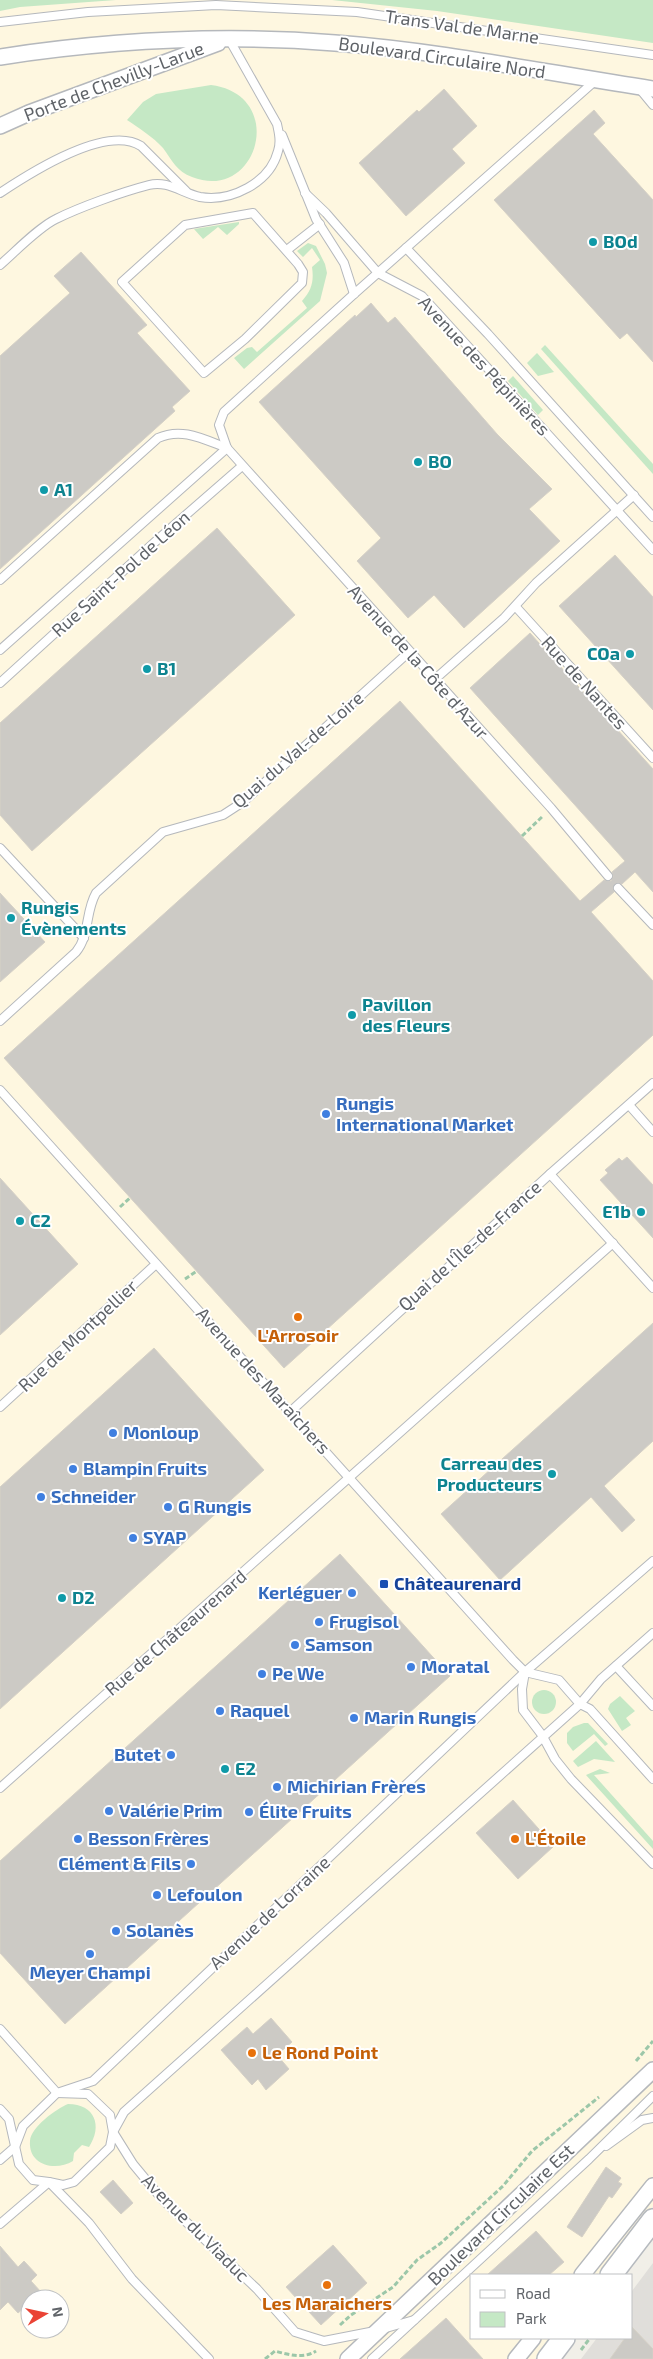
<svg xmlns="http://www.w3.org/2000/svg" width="653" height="2359" viewBox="0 0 653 2359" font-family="'Exo 2',sans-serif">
	<rect width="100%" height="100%" fill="#f1efe8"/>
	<!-- commercial -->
	<path fill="#fef7e0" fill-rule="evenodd" d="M0 0H511L653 22V2206L600 2275H472V2338H551L535 2359H0ZM30 2299H60V2329H30Z"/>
	<!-- industrial -->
	<path fill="#e0deda" d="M653 2263V2359H581L597 2338H632V2291Z"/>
	<!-- green -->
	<g fill="#c5e8c5">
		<path d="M0 0H116L20 7 0 11Z"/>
		<path d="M332 0H653V43L437 11Z"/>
		<path d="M211 85C288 95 258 203 192 177 177 172 172 160 163 148 153 137 139 128 127 120L143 102 156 94Z"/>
		<path d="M239 222V224L227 235 218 227 203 239 194 229Z"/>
		<path d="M308 243 316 246 325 264 327 273 320 301 244 369 234 358 247 348 252 347 257 352 307 308 302 301C312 290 314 281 312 267L320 260 312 248 303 257 297 251Z"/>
		<path d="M545 345 653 464V474L541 349Z"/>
		<path d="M537 353 554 372 538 376 527 363Z"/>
		<path d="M513 376 543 410 538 415 508 381Z"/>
		<circle cx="544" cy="1702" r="12"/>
		<path d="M620 1696 635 1711 626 1718 631 1725 622 1731 608 1709 610 1704Z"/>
		<path d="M584 1723H588L608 1744 605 1746 594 1734 573 1751 567 1743V1733L573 1727Z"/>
		<path d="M596 1741 615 1762 594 1759 578 1767 573 1761Z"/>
		<path d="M600 1769 610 1773 594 1775 653 1841V1849L586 1775Z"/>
		<path d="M68 2104C95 2104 103 2126 89 2147L82 2145 74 2153 73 2161C55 2172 28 2165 30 2141 31 2127 56 2109 68 2104Z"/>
	</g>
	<!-- building -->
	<g fill="#cccac5" stroke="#d6d1c6">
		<path d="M444 89 477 126 452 149 465 163 406 216 359 163 417 110 419 112Z"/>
		<path d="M594 110 605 123 593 134 653 200V362L627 333 620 339 494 200Z"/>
		<path d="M81 252 147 325 137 333 190 391 172 407 175 411 0 569V356L70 293 54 276Z"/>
		<path d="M371 303 388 323 395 317 497 434 552 489 529 509 560 541 464 628 434 595 408 618 357 561 381 538 259 402 355 315 356 317Z"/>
		<path d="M217 528 295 615 32 851 0 815V723Z"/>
		<path d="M615 555 653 597V710L559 606Z"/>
		<path d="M530 633 653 769V892L635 872 622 884H615L614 892 591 912 653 981V1035L284 1368 4 1058 400 701 580 901 604 880 611 881 613 877 612 872 625 861 470 688Z"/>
		<path d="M0 893 45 942 0 982Z"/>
		<path d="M627 1157 653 1185V1238L600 1180 608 1173 605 1170 619 1158 622 1161Z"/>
		<path d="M0 1178 78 1264 0 1335Z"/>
		<path d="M653 1323V1441L604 1486 635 1520 622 1532 591 1497 500 1580 441 1514Z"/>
		<path d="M154 1348 264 1470 0 1709V1487Z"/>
		<path d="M340 1554 450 1676 65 2024 0 1953V1861Z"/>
		<path d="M513 1800 554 1846 518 1879 476 1833Z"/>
		<path d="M271 2018 292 2042 277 2055 289 2069 266 2090 258 2079 252 2085 221 2050 247 2027 253 2034Z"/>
		<path d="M606 2167 621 2178 618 2182 622 2184 612 2198 609 2196 582 2237 567 2227Z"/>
		<path d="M113 2180 133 2203 121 2214 100 2192Z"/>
		<path d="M536 2231 564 2262 549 2275H487Z"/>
		<path d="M333 2245 367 2283 321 2325 286 2287Z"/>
		<path d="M0 2246 18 2267 24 2261 37 2275 31 2281 42 2293 35 2299H30V2303L18 2313 8 2302 0 2310Z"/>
		<path d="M446 2318 483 2359H400Z"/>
		<path d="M632 2327 653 2349V2359H610L625 2338H632Z"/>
	</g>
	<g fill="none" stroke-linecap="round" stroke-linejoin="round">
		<!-- service casing -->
		<g stroke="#b5b8bc" stroke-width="10">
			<g id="service">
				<path d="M0 22 88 12 216 5 357 12 653 55"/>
				<path d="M596 80 354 294 224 412 219 425 227 448 551 808 608 876"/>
				<path d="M639 88 653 105"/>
				<path d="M282 135 316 219 344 263 354 294"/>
				<path d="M0 193C30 173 106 124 141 146L186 191"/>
				<path d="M305 193 326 213 378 273 422 296 653 550"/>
				<path d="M253 213 298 264 303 272 302 283 245 339 204 373 122 282 185 225Z"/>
				<path d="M406 248 488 334 653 517"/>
				<path d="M287 250 320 224"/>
				<path d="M0 265C15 252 39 227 56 219 80 207 122 192 149 185 167 180 182 193 200 197 231 202 270 183 278 151 281 142 279 133 277 124L229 39"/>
				<path d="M0 580 158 438C182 427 203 439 227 448"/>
				<path d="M516 607 653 758"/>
				<path d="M0 650 227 448"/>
				<path d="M434 680 504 618 536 583 634 495"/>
				<path d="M0 683 156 541 242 466"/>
				<path d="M0 848 84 938"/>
				<path d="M618 888 653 925"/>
				<path d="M0 1021 76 952C90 935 85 912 96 893L163 832 223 815 243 802 409 652"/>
				<path d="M0 1090 513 1660 525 1672 559 1680 580 1704 590 1709 653 1779"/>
				<path d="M629 1105 653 1132"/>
				<path d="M550 1174 653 1288"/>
				<path d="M0 1407 156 1264"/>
				<path d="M290 1412 550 1174 653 1083"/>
				<path d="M616 1666 653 1706"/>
				<path d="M525 1672 522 1689 523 1710 542 1735 555 1759 571 1779 653 1864"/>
				<path d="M0 1788 613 1243"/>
				<path d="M0 2029 57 2093 88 2094 110 2115 113 2132 133 2164 162 2199 257 2289 295 2332 324 2341 375 2331"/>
				<path d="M0 2109 9 2119 19 2164 33 2180 49 2182 89 2223 132 2279 209 2359"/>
				<path d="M606 2146 642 2120 653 2118"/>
				<path d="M0 2160 15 2147 23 2126 57 2093 93 2081 525 1672 653 1561"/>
				<path d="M0 2224 49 2182 63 2185 74 2182 110 2147 113 2132 124 2112 580 1704 601 1679 653 1633"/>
				<path d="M386 2328 414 2320"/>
				<path d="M372 2359 589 2159 653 2096"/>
			</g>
		</g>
		<!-- minor casing -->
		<g stroke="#b5b8bc" stroke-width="18">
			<g id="minor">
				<path d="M0 57C111 40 223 34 335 43 442 51 547 73 653 89"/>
				<path d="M0 126 29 113 218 43"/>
				<path d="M582 2275 653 2186"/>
				<path d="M348 2359 653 2070"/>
				<path d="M516 2359 533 2338"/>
			</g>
		</g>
		<!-- secondary casing -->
		<g stroke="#b6babf" stroke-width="24">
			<g id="secondary">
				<path d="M611 2275 653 2220"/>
				<path d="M548 2359 564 2338"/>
			</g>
		</g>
		<!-- path -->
		<g stroke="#9cc7a9" stroke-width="3" stroke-dasharray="5 2.5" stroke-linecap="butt">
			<path d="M522 836 543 816"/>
			<path d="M120 1207 131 1197"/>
			<path d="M185 1279 197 1271"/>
			<path d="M636 2061 653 2041"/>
			<path d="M340 2325 351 2315 393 2287 417 2260 441 2243 503 2186 532 2151 599 2097"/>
			<path d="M581 2350 590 2338"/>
			<path d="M265 2359 275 2351C289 2355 304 2359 316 2351"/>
		</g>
		<!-- service -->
		<use href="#service" stroke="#fff" stroke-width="8"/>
		<!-- minor -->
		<use href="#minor" stroke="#fff" stroke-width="15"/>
		<!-- secondary -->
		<use href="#secondary" stroke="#fff" stroke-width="21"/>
	</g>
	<!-- markers -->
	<g fill="#0f9aa8" stroke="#fff" stroke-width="2">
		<circle cx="593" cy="242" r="5"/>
		<circle cx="418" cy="462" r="5"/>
		<circle cx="44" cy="490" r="5"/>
		<circle cx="630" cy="654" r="5"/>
		<circle cx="147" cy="669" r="5"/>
		<circle cx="11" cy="918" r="5"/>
		<circle cx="352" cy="1015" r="5"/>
		<circle cx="641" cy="1212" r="5"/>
		<circle cx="20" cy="1221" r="5"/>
		<circle cx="552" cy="1474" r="5"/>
		<circle cx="62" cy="1598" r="5"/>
		<circle cx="225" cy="1769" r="5"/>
	</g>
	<g fill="#3f7fe0" stroke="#fff" stroke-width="2">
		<circle cx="326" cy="1114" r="5"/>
		<circle cx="113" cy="1433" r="5"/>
		<circle cx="73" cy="1469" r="5"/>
		<circle cx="41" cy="1497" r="5"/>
		<circle cx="168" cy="1507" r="5"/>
		<circle cx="133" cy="1538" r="5"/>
		<circle cx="352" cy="1593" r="5"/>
		<circle cx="319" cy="1622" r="5"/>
		<circle cx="295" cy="1645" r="5"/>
		<circle cx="411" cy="1667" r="5"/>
		<circle cx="262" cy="1674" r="5"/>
		<circle cx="220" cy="1711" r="5"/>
		<circle cx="354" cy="1718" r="5"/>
		<circle cx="171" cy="1755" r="5"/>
		<circle cx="277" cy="1787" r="5"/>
		<circle cx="109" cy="1811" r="5"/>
		<circle cx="249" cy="1812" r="5"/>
		<circle cx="78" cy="1839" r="5"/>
		<circle cx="191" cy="1864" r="5"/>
		<circle cx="157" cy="1895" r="5"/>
		<circle cx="116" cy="1931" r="5"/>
		<circle cx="90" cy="1954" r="5"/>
	</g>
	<g fill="#e8710a" stroke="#fff" stroke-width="2">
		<circle cx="298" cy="1317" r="5"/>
		<circle cx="515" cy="1839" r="5"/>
		<circle cx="252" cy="2053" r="5"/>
		<circle cx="327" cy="2285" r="5"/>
	</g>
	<rect fill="#1a4fb4" stroke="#fff" stroke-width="2" x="379" y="1579" width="10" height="10" rx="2.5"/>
	<g text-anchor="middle" stroke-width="4" stroke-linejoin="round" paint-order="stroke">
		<!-- street labels -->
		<g font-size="18" fill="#5f6368" stroke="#fff">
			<text transform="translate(462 27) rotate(8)" y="6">Trans Val de Marne</text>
			<text transform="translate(442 58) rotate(8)" y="6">Boulevard Circulaire Nord</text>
			<text transform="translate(114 82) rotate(-21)" y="6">Porte de Chevilly-Larue</text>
			<text transform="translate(484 366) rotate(47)" y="6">Avenue des Pépinières</text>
			<text transform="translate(121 574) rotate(-42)" y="6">Rue Saint-Pol de Léon</text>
			<text transform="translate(418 662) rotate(48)" y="6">Avenue de la Côte d'Azur</text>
			<text transform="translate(584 683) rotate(48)" y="6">Rue de Nantes</text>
			<text transform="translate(298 750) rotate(-41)" y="6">Quai du Val-de-Loire</text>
			<text transform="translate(470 1246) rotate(-42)" y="6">Quai de l'Île-de-France</text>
			<text transform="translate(78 1336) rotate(-43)" y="6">Rue de Montpellier</text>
			<text transform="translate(263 1381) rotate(48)" y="6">Avenue des Maraîchers</text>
			<text transform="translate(176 1633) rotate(-41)" y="6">Rue de Châteaurenard</text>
			<text transform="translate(270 1913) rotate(-43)" y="6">Avenue de Lorraine</text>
			<text transform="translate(501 2215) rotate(-44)" y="6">Boulevard Circulaire Est</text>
			<text transform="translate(195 2228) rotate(45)" y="6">Avenue du Viaduc</text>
		</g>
		<!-- culture labels -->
		<g font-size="18" font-weight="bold" fill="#0d838f" stroke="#fff" text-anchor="start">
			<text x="603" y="248">BOd</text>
			<text x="428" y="468">BO</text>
			<text x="54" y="496">A1</text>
			<text x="620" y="660" text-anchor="end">COa</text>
			<text x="157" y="675">B1</text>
			<text x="21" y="914">Rungis<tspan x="21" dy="21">Évènements</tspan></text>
			<text x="362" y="1011">Pavillon<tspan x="362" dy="21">des Fleurs</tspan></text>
			<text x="631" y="1218" text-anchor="end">E1b</text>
			<text x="30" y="1227">C2</text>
			<text x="542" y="1470" text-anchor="end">Carreau des<tspan x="542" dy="21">Producteurs</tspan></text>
			<text x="72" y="1604">D2</text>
			<text x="235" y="1775">E2</text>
		</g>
		<!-- shop labels -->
		<g font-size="18" font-weight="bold" fill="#366cbe" stroke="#fff" text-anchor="start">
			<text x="336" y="1110">Rungis<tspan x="336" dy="21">International Market</tspan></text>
			<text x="123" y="1439">Monloup</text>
			<text x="83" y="1475">Blampin Fruits</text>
			<text x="51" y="1503">Schneider</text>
			<text x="178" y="1513">G Rungis</text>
			<text x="143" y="1544">SYAP</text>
			<text x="342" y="1599" text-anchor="end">Kerléguer</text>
			<text x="329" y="1628">Frugisol</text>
			<text x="305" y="1651">Samson</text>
			<text x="421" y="1673">Moratal</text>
			<text x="272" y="1680">Pe We</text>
			<text x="230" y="1717">Raquel</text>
			<text x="364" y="1724">Marin Rungis</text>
			<text x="161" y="1761" text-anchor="end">Butet</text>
			<text x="287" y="1793">Michirian Frères</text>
			<text x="119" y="1817">Valérie Prim</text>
			<text x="259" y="1818">Élite Fruits</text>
			<text x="88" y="1845">Besson Frères</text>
			<text x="181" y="1870" text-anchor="end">Clément &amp; Fils</text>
			<text x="167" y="1901">Lefoulon</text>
			<text x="126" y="1937">Solanès</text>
			<text x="90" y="1979" text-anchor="middle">Meyer Champi</text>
		</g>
		<!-- food labels -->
		<g font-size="18" font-weight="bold" fill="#c56008" stroke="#fff">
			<text x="298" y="1342">L'Arrosoir</text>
			<text x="525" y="1845" text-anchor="start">L'Étoile</text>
			<text x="262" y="2059" text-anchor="start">Le Rond Point</text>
			<text x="327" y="2310">Les Maraichers</text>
		</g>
		<!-- transit labels -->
		<g font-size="18" font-weight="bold" fill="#164399" stroke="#fff" text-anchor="start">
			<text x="394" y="1590">Châteaurenard</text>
		</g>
	</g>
	<!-- legend -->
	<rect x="470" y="2274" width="162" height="65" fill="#ffffff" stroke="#bfc1c3"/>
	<rect x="480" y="2290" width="25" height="8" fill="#ffffff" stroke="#bfc1c3"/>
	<text x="516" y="2299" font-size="15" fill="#5f6368">Road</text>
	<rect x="480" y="2312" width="25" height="15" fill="#c5e8c5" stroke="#bfc1c3"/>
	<text x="516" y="2324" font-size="15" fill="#5f6368">Park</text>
	<!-- north arrow -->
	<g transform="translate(45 2314) rotate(81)"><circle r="24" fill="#ffffff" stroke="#bfc1c3"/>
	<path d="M0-4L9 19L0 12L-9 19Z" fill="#ea4335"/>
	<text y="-8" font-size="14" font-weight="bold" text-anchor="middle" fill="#5f6368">N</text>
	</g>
</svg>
